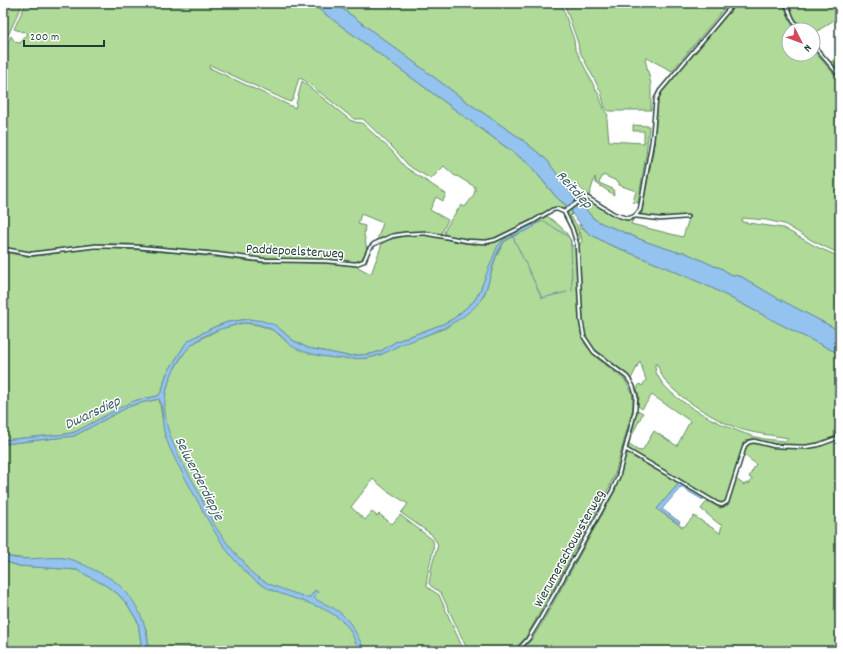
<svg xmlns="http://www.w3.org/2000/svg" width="843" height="654" viewBox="0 0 843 654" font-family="Dekko,sans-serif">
	<rect width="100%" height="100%" fill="#fff"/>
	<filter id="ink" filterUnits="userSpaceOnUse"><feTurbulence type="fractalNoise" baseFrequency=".025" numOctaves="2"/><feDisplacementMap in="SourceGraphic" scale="8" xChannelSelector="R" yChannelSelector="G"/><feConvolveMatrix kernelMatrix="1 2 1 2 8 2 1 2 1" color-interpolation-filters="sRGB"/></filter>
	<g filter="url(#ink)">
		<!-- green -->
		<g fill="#afda97" stroke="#678c66" fill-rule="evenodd">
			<path d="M3 3H23L3 46Z"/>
			<path d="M26 3H310L526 162C540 174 554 200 569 207L565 209 554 208 547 211 526 223 491 240 471 241 446 236 444 232 450 221 461 205 465 207C469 201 476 195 475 187L457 176H455L444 166 431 179 412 168 407 164 396 151 363 119H354L304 80 299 78 293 99 290 102 210 65 209 68 212 69 295 108 302 81 350 120 355 122 362 123 392 151 405 167 446 194 443 201 436 197 430 210 448 220 441 234C421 231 397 230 377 240L383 223 361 214 358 224 365 226 364 234 367 250 361 260 354 262 327 259 256 258 207 251 128 244H95L31 252 3 248V54L11 36 15 42 20 43 28 34 24 31 23 32 14 29Z"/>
			<path d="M335 3H561L574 40 575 48 596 90C602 98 601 107 608 115L607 120 609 141 644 143V131H633V125L649 126 646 155 638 203 633 202 636 191 619 185V182L603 175 599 183 613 189 614 195 596 183 595 177 589 196 576 184 568 190 547 160 520 138 467 102Z"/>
			<path d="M564 3H727L728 4 672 71 647 58 645 59 651 84V110H625L624 111H609L605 108 601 92 579 50 578 43Z"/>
			<path d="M737 3H783L792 25 796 30H789V54H813V50L840 81V254L813 241 784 224 766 220 742 218V222L783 228 817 247 840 257V331L777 298 742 277 730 274 721 268 714 266 684 252H677L647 242 599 222C590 217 586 208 578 203L588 199C604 206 614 221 633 220L631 224 683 237 690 215C674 219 658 218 641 216L654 146 658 101 661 93Z"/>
			<path d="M787 3H840V20L837 18 813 34V30H802L795 22Z"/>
			<path d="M840 54V74L830 63Z"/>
			<path d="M571 209 572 214 570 216 577 225 580 238 578 242 567 216V213Z"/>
			<path d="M547 216C557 224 571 232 571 246L575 245 581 333 585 344 597 358 625 380 632 393 633 401V408L615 474 608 490 529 632 523 641 511 651H468L441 593 431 586 429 583 432 565 438 545 436 541 431 534 401 513 408 504 386 490 373 479 351 507 365 520 372 512 377 516 379 514 392 524 400 515 433 540C436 551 425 572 427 587L439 595 464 651H149L147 631 129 596 64 558 27 559 11 557 5 556 3 554V444L74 436 128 407 136 404 159 399 165 434 162 405 164 401 170 376 186 350 191 345 204 337 224 327H228L243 323 259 325 275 331 289 344 311 354 326 356 367 358 380 355 401 344 446 328 484 296 496 257 504 242 512 237 534 226 533 225Z"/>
			<path d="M579 224 588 233 608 244 667 268 710 287 801 335 840 354V436L813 446H788L750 440 746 442 742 449 725 502 720 505 627 449 628 444 637 450 642 451 654 431 677 446 690 421 652 395 642 409 638 406 639 398 637 388 640 384 642 386 646 380 640 361 631 379 623 371 596 350 586 340 584 333 578 247 582 241ZM655 364H657C660 372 663 379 669 385 682 400 721 423 740 429 756 434 772 435 788 438L786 441C776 440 766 440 756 437 729 430 673 403 659 378 656 374 655 369 655 364Z"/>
			<path d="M409 235H427L448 238V240L476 245 477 243H489L509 235 501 242 479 293 474 301 453 319 443 324 397 341 381 351 371 354 348 356 308 348 294 341 280 329 249 319 228 322 214 327 193 338 186 343 166 375 162 391 158 396 137 400 75 432 66 434 3 440V252L24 256H36L94 248 125 249 179 253 265 263 287 262 339 264 356 266 371 274 383 241Z"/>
			<path d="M637 410 643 413 631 437Z"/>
			<path d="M840 438V651H521L532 639 541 625 615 491 626 453 679 483 657 509 682 527 685 526 694 516 720 533 722 525 719 524 701 509 707 501 720 508 728 505 736 479 744 485 746 483 749 484 752 479 749 477 756 464 744 455 745 448 749 443 788 448H810L820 446Z"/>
			<path d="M3 561 19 566 77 570 105 585 118 594 127 604 138 622 142 651H3Z"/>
		</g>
		<!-- water -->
		<g fill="#93c3ee" stroke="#658da4">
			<path d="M310 3H335L467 102 520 138 547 160 578 203 583 206 593 218 599 222 647 242 677 252H684L714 266 721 268 730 274 742 277 777 298 840 331V354L801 335 710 287 667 268 608 244 588 233 572 214V210L569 207 558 199 529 164Z"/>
			<path d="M533 224 535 226C525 233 511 234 503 243 491 258 491 287 480 301 462 323 434 332 409 342 406 343 403 343 400 345 393 348 387 353 379 355 358 363 309 358 290 345 286 342 284 338 280 335 270 327 257 323 243 323 238 323 233 326 228 327 210 331 192 341 182 356 149 405 169 440 195 485 202 498 207 513 215 526 222 537 231 548 239 558L243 560C249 581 288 591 306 597H310L315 590 318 592 314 597 315 599C322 603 331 606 338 611 351 620 358 637 365 651H359C355 642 352 631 345 624 322 599 278 601 251 577 222 551 208 520 190 487 181 470 171 454 165 435 161 424 164 410 159 399L136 404 128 407 74 436 3 444V440L66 434 75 432 127 404 137 400 158 396 162 391 166 375 186 343 193 338 214 327 228 322 249 319 263 321 275 325 294 341 308 348 348 356 371 354 381 351 397 341 443 324 453 319 474 301 479 293 497 247C506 235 519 230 533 224Z"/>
			<path d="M679 483 703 497V500L681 487 662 509 680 522 679 524 657 509Z"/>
			<path d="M3 554C13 563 49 556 63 558 74 559 85 565 94 570 100 573 107 576 113 580 135 596 148 624 149 651H142L138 622 127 604 118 594 105 585 77 570 19 566 4 561Z"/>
		</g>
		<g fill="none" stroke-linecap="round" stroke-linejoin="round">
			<!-- stream -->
			<g stroke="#658da4" stroke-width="1">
				<path d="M533 225 544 221 567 236 571 240 572 291"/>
				<path d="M512 235 542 298 567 292"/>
			</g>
			<!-- minor casing -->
			<g stroke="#1f3d34" stroke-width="5.5">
				<g id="minor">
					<path d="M786 3 792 18 799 30"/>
					<path d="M813 45 840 76"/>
					<path d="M564 212 582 199 588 198 614 214 626 218H630L635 216 660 219 687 217"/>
					<path d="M635 216 640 210 652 141 656 99 660 91 734 3"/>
					<path d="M3 249 31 254 96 246 137 247 215 254 262 260 326 261 356 264 364 261 369 249 374 244 392 236 404 234 424 233 467 241 486 242 495 240 532 222 552 210 557 209 564 212"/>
					<path d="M625 449 718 504 722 505 727 502 745 445 749 442 754 441 774 446 805 447 818 445 840 437"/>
					<path d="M517 651 528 639 539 621 612 491 618 477 635 411 636 396 633 386 627 377 594 352 584 337 581 320 577 244 572 228 564 212"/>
				</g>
			</g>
			<!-- minor -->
			<use href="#minor" stroke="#fff" stroke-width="2.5"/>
		</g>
	</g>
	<g text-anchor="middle" stroke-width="3" stroke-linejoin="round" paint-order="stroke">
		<!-- street labels -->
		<g font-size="14" fill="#1f3d34" stroke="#fff">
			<text transform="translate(295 250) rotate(3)" y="5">Paddepoelsterweg</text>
			<text transform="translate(568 548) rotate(-61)" y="5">Wierumerschouwsterweg</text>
		</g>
		<!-- water labels -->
		<g font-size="15" font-style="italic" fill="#3c5e62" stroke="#fff">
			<text transform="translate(575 189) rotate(48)" y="5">Reitdiep</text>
			<text transform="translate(92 412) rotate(-25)" y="5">Dwarsdiep</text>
			<text transform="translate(200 478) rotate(63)" y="5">Selwerderdiepje</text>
		</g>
	</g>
	<!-- margin -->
	<rect width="843" height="654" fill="none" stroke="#fff" stroke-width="16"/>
	<rect x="8" y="8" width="827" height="638" fill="none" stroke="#1f3d34" stroke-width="1.5" filter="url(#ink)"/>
	<!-- north arrow -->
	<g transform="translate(801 42) rotate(132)"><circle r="19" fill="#ffffff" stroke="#a5b1ae"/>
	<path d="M0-3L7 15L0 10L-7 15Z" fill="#d1495b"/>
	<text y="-6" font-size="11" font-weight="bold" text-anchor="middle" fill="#1f3d34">N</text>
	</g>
	<!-- scale -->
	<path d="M24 40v6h80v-6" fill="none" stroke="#1f3d34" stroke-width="2"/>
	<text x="30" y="40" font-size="12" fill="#1f3d34" stroke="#ffffff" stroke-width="3" paint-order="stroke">200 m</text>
</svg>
